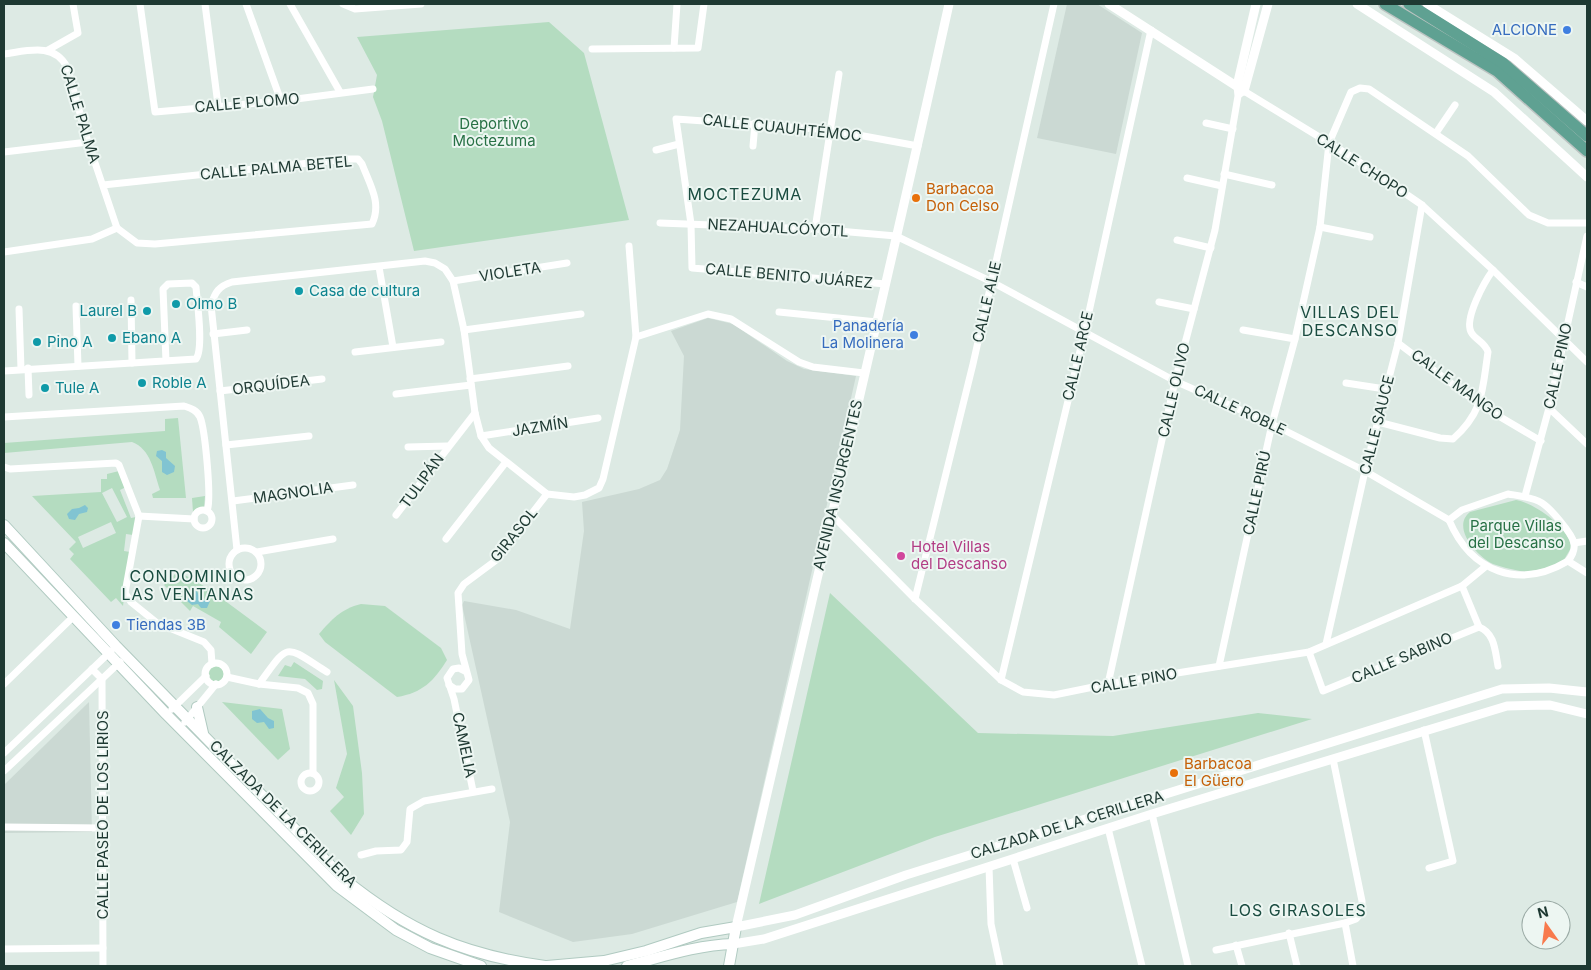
<svg xmlns="http://www.w3.org/2000/svg" width="1591" height="970" viewBox="0 0 1591 970" font-family="Inter,sans-serif">
	<rect width="100%" height="100%" fill="#ddeae4"/>
	<!-- built -->
	<g fill="#cbd9d3">
		<path d="M1067 4H1097L1142 33 1116 154 1037 138Z"/>
		<path d="M708 318 733 324 787 361 804 369 856 376 737 902 632 934 573 942 499 912 510 822 462 605 464 601 516 610 570 629 584 531 582 502 639 489 660 480 667 469 680 430 684 356 671 331Z"/>
		<path d="M89 702 92 832 4 833V785Z"/>
	</g>
	<!-- green -->
	<g fill="#b4dcc0" fill-rule="evenodd">
		<path d="M549 22 584 53 629 220 414 251 382 121 373 97 377 75 357 37Z"/>
		<path d="M178 418 186 498H153L152 494 160 490C154 472 151 449 132 442L4 453V443L165 431V419Z"/>
		<path d="M119 471 126 487 120 490 131 518 136 517 133 535 126 534 124 551 130 552 123 606 116 598 111 602 70 559 74 554 69 549 76 542 32 496 101 492V479H107V474ZM112 488 127 517 117 522 102 493ZM111 522 116 533 83 548 78 537Z"/>
		<path d="M205 496 204 508 193 512 192 498Z"/>
		<path d="M1516 500C1535 503 1571 529 1571 548L1562 563C1548 567 1534 573 1520 571 1511 569 1501 567 1493 564 1476 556 1451 527 1470 512Z"/>
		<path d="M178 571 209 589 267 632 251 654 219 627 221 622 193 606 190 611 164 585Z"/>
		<path d="M830 593 978 733 1113 736 1258 713 1312 719 935 837 759 904Z"/>
		<path d="M361 604 385 606 441 648 447 660C434 681 422 693 397 697L325 642 319 634C332 619 341 609 361 604Z"/>
		<path d="M294 662 323 681 322 689 317 690 305 679 278 676 285 665 291 667Z"/>
		<circle cx="217" cy="674" r="8"/>
		<path d="M334 680 353 706 362 773 364 814 351 835 330 811 344 797 336 788 347 754Z"/>
		<path d="M222 702 282 709 290 749 278 760Z"/>
	</g>
	<!-- water -->
	<g fill="#81c4d2">
		<path d="M157 451 162 450 166 452V458L175 466 174 472 167 475 162 472V461L156 456Z"/>
		<path d="M85 505 88 508 87 512 79 514 75 520 69 519 67 514 72 509 79 508Z"/>
		<path d="M192 589 197 591 200 599 210 601 207 608H201L198 604 192 605 187 601 186 595Z"/>
		<path d="M260 709 268 718 274 721V728L269 729 264 722 257 723 252 719V711Z"/>
	</g>
	<g fill="none" stroke-linecap="round" stroke-linejoin="round">
		<!-- secondary casing -->
		<g stroke="#b0cac1" stroke-width="12">
			<g id="secondary">
				<path d="M4 525 116 646 344 879C408 931 463 955 545 966"/>
				<path d="M4 543 166 714 337 886 396 930 430 948 481 966"/>
				<path d="M197 707 203 733"/>
				<path d="M547 966 604 961 646 951 701 933 736 927 729 966"/>
				<path d="M627 966C662 957 696 945 733 944"/>
			</g>
		</g>
		<!-- primary casing -->
		<g stroke="#bcc4c2" stroke-width="14">
			<g id="primary">
				<path d="M1385 4 1497 71 1587 151"/>
				<path d="M1409 4 1503 63 1587 136"/>
			</g>
		</g>
		<!-- minor -->
		<g stroke="#fff" stroke-width="7">
			<path d="M140 4 155 112 281 101 373 89"/>
			<path d="M205 4 218 105"/>
			<path d="M246 4 281 101"/>
			<path d="M290 4 340 92"/>
			<path d="M343 4 355 9 421 4"/>
			<path d="M674 48 677 4"/>
			<path d="M592 49 698 48 704 4"/>
			<path d="M48 50 78 33 73 4"/>
			<path d="M4 54C27 51 54 42 67 67L88 142 117 228 137 243 155 244 372 224C382 203 370 185 362 164L358 159H347L103 185"/>
			<path d="M1240 94 1244 91 1352 157 1422 205 1493 270 1587 362"/>
			<path d="M1206 123 1233 129"/>
			<path d="M1436 133 1455 105"/>
			<path d="M753 146 755 123"/>
			<path d="M656 150 679 144"/>
			<path d="M4 152 88 142"/>
			<path d="M1224 174 1272 185"/>
			<path d="M1187 178 1222 186"/>
			<path d="M660 223 815 229 896 236 992 282 1175 381 1272 424 1365 471 1449 520"/>
			<path d="M1320 227 1370 237"/>
			<path d="M815 229 839 74"/>
			<path d="M1177 240 1211 248"/>
			<path d="M4 252 92 239 117 228"/>
			<path d="M379 267 393 347"/>
			<path d="M453 281 567 263"/>
			<path d="M1576 282 1587 287"/>
			<path d="M886 284 692 268 691 224 676 119 831 130 918 146"/>
			<path d="M131 300 132 363"/>
			<path d="M1159 302 1194 309"/>
			<path d="M76 306 78 366"/>
			<path d="M19 309 21 369"/>
			<path d="M779 312 877 322"/>
			<path d="M464 330 581 314"/>
			<path d="M1243 330 1295 339"/>
			<path d="M213 334 247 330"/>
			<path d="M636 337 708 314 731 319 799 362 813 367 864 373"/>
			<path d="M1398 343 1480 405 1541 441"/>
			<path d="M355 352 441 342"/>
			<path d="M28 368 29 395"/>
			<path d="M4 371 196 359C204 349 197 301 196 287L192 283 168 284 163 289 166 361"/>
			<path d="M470 379 568 366"/>
			<path d="M1346 383 1385 389"/>
			<path d="M220 391 322 379"/>
			<path d="M396 394 471 385"/>
			<path d="M1549 408 1587 444"/>
			<path d="M4 417 184 406C190 408 197 410 200 417 205 429 212 500 207 511"/>
			<path d="M1378 422 1440 438 1453 439C1484 411 1482 391 1488 352 1485 342 1475 340 1471 332 1464 318 1485 281 1493 270"/>
			<path d="M481 436 598 418"/>
			<path d="M226 445 309 436"/>
			<path d="M408 447 447 446"/>
			<path d="M4 467 10 469 116 463 119 465 139 516 125 593 131 602 157 623 204 642 211 650 212 664"/>
			<path d="M1508 494C1520 496 1532 497 1542 503 1550 508 1572 533 1574 543 1575 549 1572 556 1568 561 1519 590 1471 572 1449 520L1462 510Z"/>
			<path d="M1525 496 1549 408 1587 236"/>
			<path d="M233 501 353 485"/>
			<circle cx="203" cy="519" r="9"/>
			<path d="M396 515 475 413"/>
			<path d="M832 515 915 599 1001 680 1023 692 1054 695 1108 684 1309 652 1462 586 1485 567"/>
			<path d="M139 516 194 519"/>
			<path d="M446 539 506 462"/>
			<path d="M1574 543 1587 541"/>
			<circle cx="245" cy="564" r="16"/>
			<path d="M237 550 211 305C215 292 219 286 232 282L425 261 435 263 445 269 453 281 464 330 475 413 481 436 489 448 547 494 574 497 585 495 599 488 603 479 636 337 629 246"/>
			<path d="M257 552 333 539"/>
			<path d="M1568 561 1587 573"/>
			<path d="M1462 586 1479 627"/>
			<path d="M915 599 973 364 1054 4"/>
			<path d="M1479 627C1495 633 1495 651 1498 666"/>
			<path d="M1326 644 1365 471 1398 343 1422 205"/>
			<path d="M1309 652 1323 691 1479 627"/>
			<circle cx="216" cy="674" r="11"/>
			<path d="M1219 666 1272 424 1295 339 1320 227 1329 143 1351 92 1360 88 1369 89 1468 156 1529 215 1548 223H1587"/>
			<path d="M92 669 102 679 103 966"/>
			<path d="M465 671 459 668 453 669 447 678 454 699 473 791"/>
			<path d="M227 677 259 684 298 688 308 693 313 704V773"/>
			<path d="M1001 680 1085 330 1151 30"/>
			<path d="M4 684 73 617"/>
			<path d="M259 684C290 642 283 644 327 672"/>
			<path d="M1108 684 1175 381 1215 230 1238 96 1237 86"/>
			<path d="M449 685 455 689H462L469 680 462 654 458 593 464 584 495 561 547 494"/>
			<path d="M172 709 206 676"/>
			<path d="M185 722 216 684"/>
			<path d="M1424 730 1453 861 1429 868"/>
			<path d="M4 753 111 651"/>
			<path d="M4 771 120 662"/>
			<circle cx="310" cy="782" r="9"/>
			<path d="M1152 814 1188 966"/>
			<path d="M4 827 103 828"/>
			<path d="M1108 828 1142 966"/>
			<path d="M361 855 376 851 401 850 407 842 410 809 424 801 492 789"/>
			<path d="M1013 859 1027 908"/>
			<path d="M989 867 991 924 1000 966"/>
			<path d="M1345 923 1353 966"/>
			<path d="M1289 933 1297 966"/>
			<path d="M1236 945 1242 966"/>
			<path d="M4 949 103 948"/>
			<path d="M1216 950 1345 923 1356 919 1362 912V901L1333 759"/>
		</g>
		<!-- tertiary -->
		<g stroke="#fff" stroke-width="9">
			<path d="M949 4C881 312 807 619 736 927L795 915 906 875 1502 689 1549 688 1587 692"/>
			<path d="M1109 4 1244 91 1268 4"/>
			<path d="M1357 4 1494 92 1587 177"/>
			<path d="M1427 4 1514 58 1587 121"/>
			<path d="M1237 86 1256 4"/>
			<path d="M733 944 764 939 1152 814 1507 706 1550 705 1587 714"/>
		</g>
		<!-- secondary -->
		<use href="#secondary" stroke="#fff" stroke-width="10"/>
		<!-- primary -->
		<use href="#primary" stroke="#5fa192" stroke-width="11"/>
	</g>
	<!-- markers -->
	<g fill="#3f7fe0" stroke="#edf6f2" stroke-width="2">
		<circle cx="1567" cy="30" r="5"/>
		<circle cx="914" cy="335" r="5"/>
		<circle cx="116" cy="625" r="5"/>
	</g>
	<g fill="#e8710a" stroke="#edf6f2" stroke-width="2">
		<circle cx="916" cy="198" r="5"/>
		<circle cx="1174" cy="773" r="5"/>
	</g>
	<g fill="#0f9aa8" stroke="#edf6f2" stroke-width="2">
		<circle cx="299" cy="291" r="5"/>
		<circle cx="176" cy="304" r="5"/>
		<circle cx="147" cy="311" r="5"/>
		<circle cx="112" cy="338" r="5"/>
		<circle cx="37" cy="342" r="5"/>
		<circle cx="142" cy="383" r="5"/>
		<circle cx="45" cy="388" r="5"/>
	</g>
	<circle fill="#d1479c" stroke="#edf6f2" stroke-width="2" cx="901" cy="556" r="5"/>
	<g text-anchor="middle" stroke-width="4" stroke-linejoin="round" paint-order="stroke">
		<!-- shop labels -->
		<g font-size="15" fill="#366cbe" stroke="#edf6f2" text-anchor="end">
			<text x="1557" y="35">ALCIONE</text>
			<text x="904" y="331">Panadería<tspan x="904" dy="17">La Molinera</tspan></text>
			<text x="126" y="630" text-anchor="start">Tiendas 3B</text>
		</g>
		<!-- street labels -->
		<g font-size="15" fill="#1e3932" stroke="#edf6f2">
			<text transform="translate(247 103) rotate(-5)" y="5">CALLE PLOMO</text>
			<text transform="translate(80 114) rotate(73)" y="5">CALLE PALMA</text>
			<text transform="translate(782 128) rotate(6)" y="5">CALLE CUAUHTÉMOC</text>
			<text transform="translate(1362 166) rotate(33)" y="5">CALLE CHOPO</text>
			<text transform="translate(276 168) rotate(-5)" y="5">CALLE PALMA BETEL</text>
			<text transform="translate(778 228) rotate(3)" y="5">NEZAHUALCÓYOTL</text>
			<text transform="translate(510 272) rotate(-9)" y="5">VIOLETA</text>
			<text transform="translate(789 276) rotate(5)" y="5">CALLE BENITO JUÁREZ</text>
			<text transform="translate(987 302) rotate(-77)" y="5">CALLE ALIE</text>
			<text transform="translate(1078 356) rotate(-77)" y="5">CALLE ARCE</text>
			<text transform="translate(1558 366) rotate(-78)" y="5">CALLE PINO</text>
			<text transform="translate(271 385) rotate(-7)" y="5">ORQUÍDEA</text>
			<text transform="translate(1457 385) rotate(36)" y="5">CALLE MANGO</text>
			<text transform="translate(1174 390) rotate(-77)" y="5">CALLE OLIVO</text>
			<text transform="translate(1240 410) rotate(25)" y="5">CALLE ROBLE</text>
			<text transform="translate(1377 425) rotate(-76)" y="5">CALLE SAUCE</text>
			<text transform="translate(540 427) rotate(-9)" y="5">JAZMÍN</text>
			<text transform="translate(422 481) rotate(-54)" y="5">TULIPÁN</text>
			<text transform="translate(838 485) rotate(-77)" y="5">AVENIDA INSURGENTES</text>
			<text transform="translate(293 493) rotate(-8)" y="5">MAGNOLIA</text>
			<text transform="translate(1257 493) rotate(-78)" y="5">CALLE PIRÚ</text>
			<text transform="translate(514 535) rotate(-51)" y="5">GIRASOL</text>
			<text transform="translate(1402 658) rotate(-23)" y="5">CALLE SABINO</text>
			<text transform="translate(1134 681) rotate(-10)" y="5">CALLE PINO</text>
			<text transform="translate(464 745) rotate(78)" y="5">CAMELIA</text>
			<text transform="translate(283 814) rotate(45)" y="5">CALZADA DE LA CERILLERA</text>
			<text transform="translate(103 815) rotate(-90)" y="5">CALLE PASEO DE LOS LIRIOS</text>
			<text transform="translate(1067 825) rotate(-17)" y="5">CALZADA DE LA CERILLERA</text>
		</g>
		<!-- park labels -->
		<g font-size="15" fill="#277145" stroke="#edf6f2">
			<text x="494" y="129">Deportivo<tspan x="494" dy="17">Moctezuma</tspan></text>
			<text x="1516" y="531">Parque Villas<tspan x="1516" dy="17">del Descanso</tspan></text>
		</g>
		<!-- food labels -->
		<g font-size="15" fill="#c56008" stroke="#edf6f2" text-anchor="start">
			<text x="926" y="194">Barbacoa<tspan x="926" dy="17">Don Celso</tspan></text>
			<text x="1184" y="769">Barbacoa<tspan x="1184" dy="17">El Güero</tspan></text>
		</g>
		<!-- culture labels -->
		<g font-size="15" fill="#0d838f" stroke="#edf6f2" text-anchor="start">
			<text x="309" y="296">Casa de cultura</text>
			<text x="186" y="309">Olmo B</text>
			<text x="137" y="316" text-anchor="end">Laurel B</text>
			<text x="122" y="343">Ebano A</text>
			<text x="47" y="347">Pino A</text>
			<text x="152" y="388">Roble A</text>
			<text x="55" y="393">Tule A</text>
		</g>
		<!-- hotel labels -->
		<g font-size="15" fill="#b23c85" stroke="#edf6f2" text-anchor="start">
			<text x="911" y="552">Hotel Villas<tspan x="911" dy="17">del Descanso</tspan></text>
		</g>
		<!-- neighbourhood labels -->
		<g font-size="16" letter-spacing="1" fill="#1a4c40" stroke="#edf6f2">
			<text x="745" y="200">MOCTEZUMA</text>
			<text x="1350" y="318">VILLAS DEL<tspan x="1350" dy="18">DESCANSO</tspan></text>
			<text x="188" y="582">CONDOMINIO<tspan x="188" dy="18">LAS VENTANAS</tspan></text>
			<text x="1298" y="916">LOS GIRASOLES</text>
		</g>
	</g>
	<!-- border -->
	<rect width="1591" height="970" fill="none" stroke="#1e3932" stroke-width="10"/>
	<!-- north arrow -->
	<g transform="translate(1546 925) rotate(346)"><circle r="24" fill="#edf6f2" stroke="#9aaaa5"/>
	<path d="M0-4L9 19L0 12L-9 19Z" fill="#f87a4d"/>
	<text y="-8" font-size="14" font-weight="bold" text-anchor="middle" fill="#1e3932">N</text>
	</g>
</svg>
